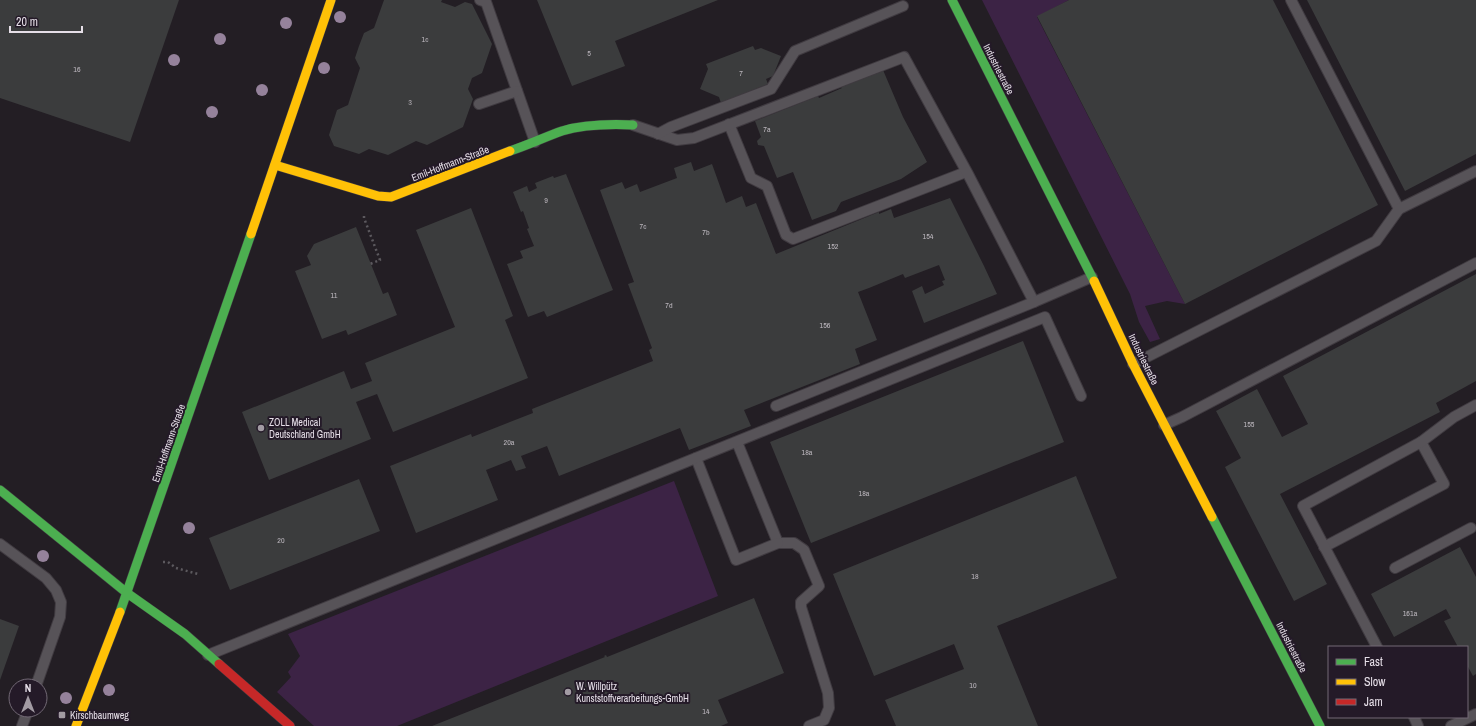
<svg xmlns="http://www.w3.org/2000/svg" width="1476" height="726" viewBox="0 0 1476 726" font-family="'Archivo Narrow',sans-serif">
	<rect width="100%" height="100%" fill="#231e24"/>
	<!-- green -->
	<g fill="#3c2345">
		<path d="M982 0H1069L1037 17 1185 304 1167 301 1145 306 1160 339 1150 342 1139 322 1130 294Z"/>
		<path d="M674 481 718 596 397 726H314L277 692 291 677 288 672 300 656 288 634Z"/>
	</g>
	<!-- building -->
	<g fill="#3b3c3d">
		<path d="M0 0H179L130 142 0 98Z"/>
		<path d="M384 0H442L441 2 455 7 465 2 472 4 492 44 482 73 472 78 468 89 473 99 463 127 427 145 416 141 388 155 369 149 359 154 334 146 329 135 337 110 348 105 360 68 355 58 359 46 364 33 374 28Z"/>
		<path d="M537 0H718L615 41 625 66 572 86Z"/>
		<path d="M1069 0H1273L1378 205 1185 304 1037 16Z"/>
		<path d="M1307 0H1476V154L1405 191Z"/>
		<path d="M753 46 755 50 761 48 781 56 773 76 766 79 768 84 721 103 719 97 700 89 708 69 706 64Z"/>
		<path d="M883 70 903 117 927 162 901 179 841 202 836 211 812 220 793 172 777 178 764 146 758 145 757 141 761 137 755 121 818 96 819 98 842 88 841 87Z"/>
		<path d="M691 162 694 171 712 164 726 203 742 196 746 207 756 203 776 254 879 212V214L891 209 894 218 950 198 984 266 997 294 924 323 912 291 922 286 925 294 944 285 942 281 945 280 939 265 905 278 903 274 869 288 858 292 877 340 855 349 860 364 744 410 751 426 689 450 680 428 559 476 547 446 521 456 526 468 516 471 511 460 486 470 498 500 416 533 390 466 471 434 472 437 533 413 532 409 653 361 649 350 652 348 628 284 634 282 600 190 622 182 625 189 637 184 640 192 677 178 674 168Z"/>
		<path d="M566 174 613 290 547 317 544 311 528 317 507 264 523 258 520 251 534 246 527 229 529 228 523 211 521 212 513 192 527 186 529 192 537 188 535 183 553 176 554 178Z"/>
		<path d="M471 208 513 316 505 320 528 378 393 432 377 394 356 402 371 439 269 480 242 412 344 371 351 389 372 381 365 363 455 327 416 230Z"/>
		<path d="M356 227 383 294 388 292 397 315 348 335 346 330 322 339 295 271 311 265 307 256 314 244Z"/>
		<path d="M1476 274V381L1436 403 1440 412 1280 494 1327 584 1294 601 1225 467 1241 458 1216 411 1257 389 1282 437 1308 424 1283 376Z"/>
		<path d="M1023 341 1064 442 811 543 770 442Z"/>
		<path d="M1076 476 1117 578 997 626 1038 726H896L885 700 964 669 954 644 874 676 833 574Z"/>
		<path d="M359 479 380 531 230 590 209 538Z"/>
		<path d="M1460 547 1476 577V674L1473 676 1467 665V647H1458L1444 621 1451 618 1446 609 1394 637 1371 594Z"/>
		<path d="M754 598 784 673 718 700 728 723 721 726H432L605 657 604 656 606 655 607 657Z"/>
		<path d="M0 619 19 626 0 680Z"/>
	</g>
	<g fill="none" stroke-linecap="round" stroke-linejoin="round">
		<!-- lane casing -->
		<g stroke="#403b41" stroke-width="12">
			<g id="lane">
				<path d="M480 0 486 2 535 142"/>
				<path d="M1291 0 1399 209"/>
				<path d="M479 104 517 91"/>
				<path d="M729 124 751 178 767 186 786 235 793 239 966 172"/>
				<path d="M633 125 677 140 694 138 904 57 969 176 1034 302"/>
				<path d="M658 134 671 127 771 89 795 51 903 6"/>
				<path d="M1133 364 1376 241 1399 209 1476 171"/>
				<path d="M776 406 1034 302 1092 277"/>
				<path d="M1164 425 1182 417 1476 263"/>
				<path d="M737 442 778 543H794L804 550 819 586 801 602V607L828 693 829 708 824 720 809 726"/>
				<path d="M696 458 736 560 778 543"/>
				<path d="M0 544 46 578 56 590 61 602 60 617 36 686"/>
				<path d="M1324 547 1444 484 1421 442"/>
				<path d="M1395 568 1471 528"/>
				<path d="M1377 647 1303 506 1421 442 1454 417 1476 405"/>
				<path d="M208 655 1045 317 1081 396"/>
				<path d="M1414 717 1418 726"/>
				<path d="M22 726 28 710"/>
				<path d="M1451 726 1476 714"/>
			</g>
		</g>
		<!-- fast casing -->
		<g stroke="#403b41" stroke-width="10">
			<g id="fast">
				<path d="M952 0 1094 281"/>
				<path d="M510 151C528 145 545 137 562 131 585 124 610 124 633 125"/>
				<path d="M0 490 127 593 185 634 219 664"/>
				<path d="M1212 517 1320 726"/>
				<path d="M120 612 251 234"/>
			</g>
		</g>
		<!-- slow casing -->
		<g stroke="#403b41" stroke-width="10">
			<g id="slow">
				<path d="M275 165 378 196 391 197 510 151"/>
				<path d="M251 234 331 0"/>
				<path d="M1094 281 1133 364 1212 517"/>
				<path d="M76 726 120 612"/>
			</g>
		</g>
		<!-- jam casing -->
		<g stroke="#403b41" stroke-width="10">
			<path id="jam" d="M219 664 290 726"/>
		</g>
		<!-- path -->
		<g stroke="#5c595e" stroke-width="2.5" stroke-dasharray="2 3" stroke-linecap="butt">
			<path d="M364 216V218L380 260 370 264"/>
			<path d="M163 562H168L176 568 198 574"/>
		</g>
		<!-- lane -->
		<use href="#lane" stroke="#575358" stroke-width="10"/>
		<!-- fast -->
		<use href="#fast" stroke="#4caf50" stroke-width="9"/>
		<!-- slow -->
		<use href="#slow" stroke="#ffc107" stroke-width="9"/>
		<!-- jam -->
		<use href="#jam" stroke="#c62828" stroke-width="9"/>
	</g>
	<!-- trees -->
	<g fill="#95829b">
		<circle cx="340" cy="17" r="6"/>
		<circle cx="286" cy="23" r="6"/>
		<circle cx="220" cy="39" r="6"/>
		<circle cx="174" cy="60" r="6"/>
		<circle cx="324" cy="68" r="6"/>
		<circle cx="262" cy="90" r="6"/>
		<circle cx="212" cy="112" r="6"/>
		<circle cx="189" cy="528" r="6"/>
		<circle cx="43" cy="556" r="6"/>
		<circle cx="109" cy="690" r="6"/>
		<circle cx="66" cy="698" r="6"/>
	</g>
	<!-- markers -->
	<g fill="#a29ba3" stroke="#241a28" stroke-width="1.5">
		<circle cx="261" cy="428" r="4"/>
		<circle cx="568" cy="692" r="4"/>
		<rect x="58" y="711" width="8" height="8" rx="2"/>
	</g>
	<g text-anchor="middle" stroke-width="4" stroke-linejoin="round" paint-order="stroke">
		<!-- number labels -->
		<g font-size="8" fill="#bbb6bd">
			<text x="425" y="42">1c</text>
			<text x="589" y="56">5</text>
			<text x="77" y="72">16</text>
			<text x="741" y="76">7</text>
			<text x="410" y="105">3</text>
			<text x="767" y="132">7a</text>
			<text x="546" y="203">9</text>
			<text x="643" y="229">7c</text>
			<text x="706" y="235">7b</text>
			<text x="928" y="239">154</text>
			<text x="833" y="249">152</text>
			<text x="334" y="298">11</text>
			<text x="669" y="308">7d</text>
			<text x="825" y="328">156</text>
			<text x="1249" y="427">155</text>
			<text x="509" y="445">20a</text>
			<text x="807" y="455">18a</text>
			<text x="864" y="496">18a</text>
			<text x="281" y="543">20</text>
			<text x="975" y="579">18</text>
			<text x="1410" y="616">161a</text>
			<text x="973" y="688">10</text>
			<text x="706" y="714">14</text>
		</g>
		<!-- street labels -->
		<g font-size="10" fill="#e6dfe8" stroke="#241a28">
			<text transform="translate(999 69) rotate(63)" y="4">Industriestraße</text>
			<text transform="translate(450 163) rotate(-21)" y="4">Emil-Hoffmann-Straße</text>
			<text transform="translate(1144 359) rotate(64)" y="4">Industriestraße</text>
			<text transform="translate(168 443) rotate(-71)" y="4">Emil-Hoffmann-Straße</text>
			<text transform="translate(1292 647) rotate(63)" y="4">Industriestraße</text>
		</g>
		<!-- poi labels -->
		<g font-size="10" fill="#e6dfe8" stroke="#241a28" text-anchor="start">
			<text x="269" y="426">ZOLL Medical<tspan x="269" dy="12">Deutschland GmbH</tspan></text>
			<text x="576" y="690">W. Willpütz<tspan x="576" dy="12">Kunststoffverarbeitungs-GmbH</tspan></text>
			<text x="70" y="719">Kirschbaumweg</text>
		</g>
	</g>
	<!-- legend -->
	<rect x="1328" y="646" width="140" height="72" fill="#241a28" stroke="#726975"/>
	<rect x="1336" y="659" width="20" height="6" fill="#4caf50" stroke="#726975"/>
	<text x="1364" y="666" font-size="12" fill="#e6dfe8">Fast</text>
	<rect x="1336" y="679" width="20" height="6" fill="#ffc107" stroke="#726975"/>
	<text x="1364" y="686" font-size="12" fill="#e6dfe8">Slow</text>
	<rect x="1336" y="699" width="20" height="6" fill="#c62828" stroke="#726975"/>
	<text x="1364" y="706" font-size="12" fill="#e6dfe8">Jam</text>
	<!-- north arrow -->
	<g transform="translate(28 698)"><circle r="19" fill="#241a28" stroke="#726975"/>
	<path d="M0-3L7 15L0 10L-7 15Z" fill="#a29ba3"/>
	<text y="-6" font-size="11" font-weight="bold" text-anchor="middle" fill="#e6dfe8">N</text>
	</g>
	<!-- scale -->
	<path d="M10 26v6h72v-6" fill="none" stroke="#e6dfe8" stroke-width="2"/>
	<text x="16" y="26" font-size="12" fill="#e6dfe8" stroke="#241a28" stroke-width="3" paint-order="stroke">20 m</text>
</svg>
